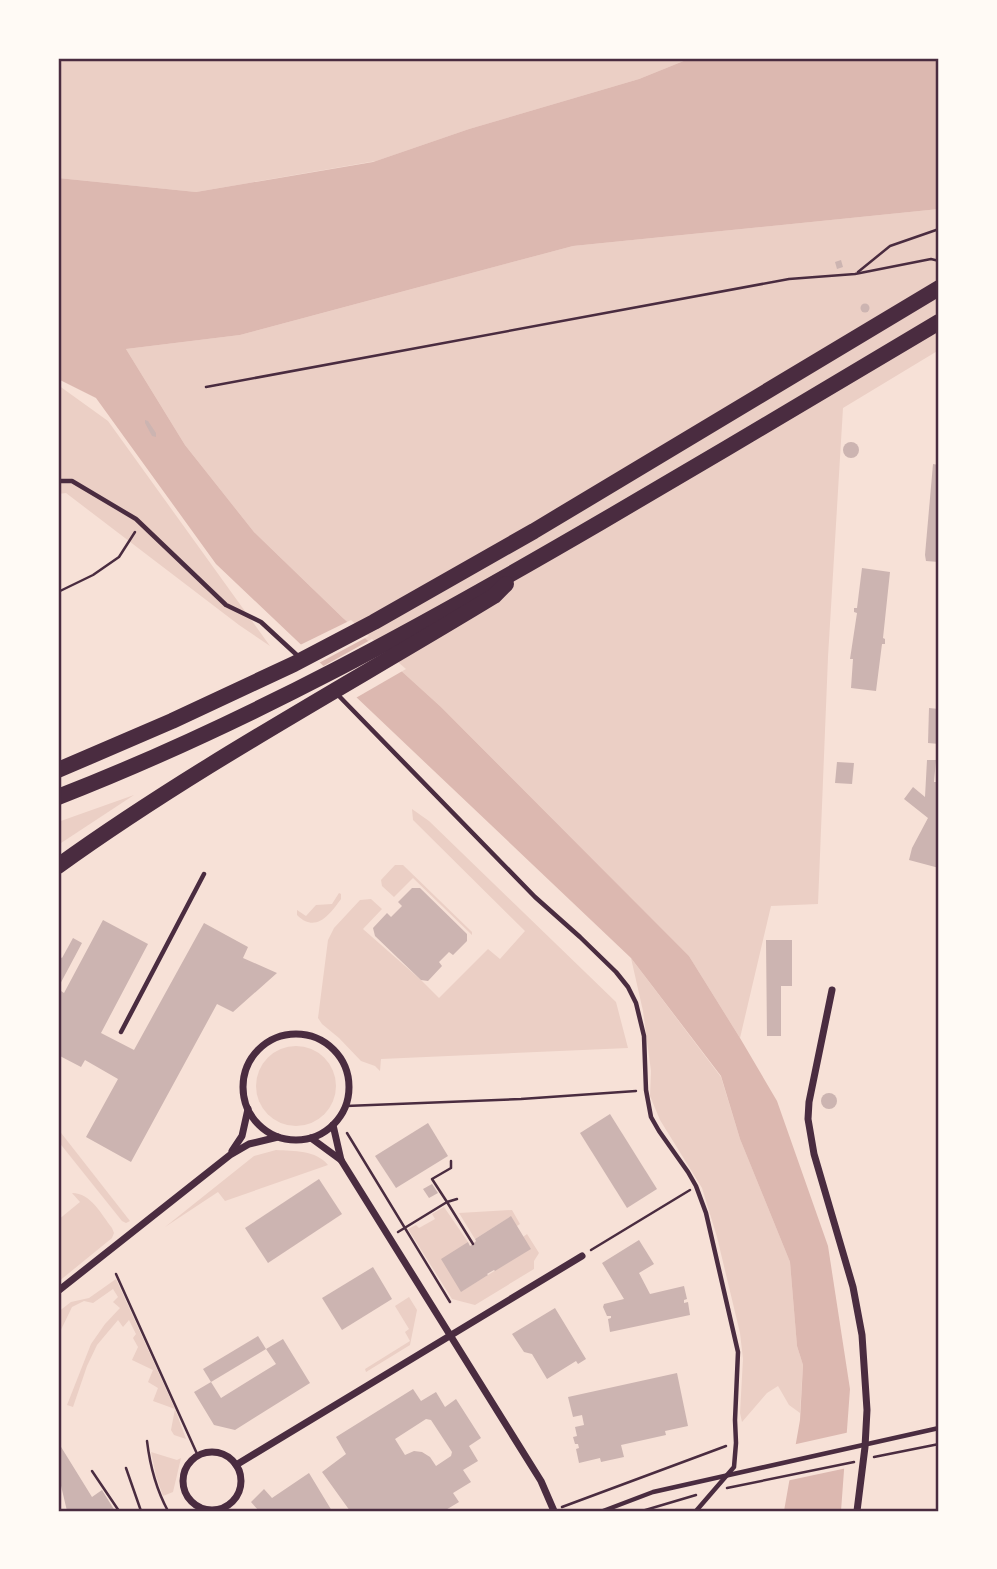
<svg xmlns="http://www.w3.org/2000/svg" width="997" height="1569" viewBox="0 0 997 1569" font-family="'Roboto Condensed',sans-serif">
	<rect width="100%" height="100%" fill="#f7e1d7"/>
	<!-- green -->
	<g fill="#ebcfc5">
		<path d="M58 58H691L639 79 469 129 376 161 196 192 58 178Z"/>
		<path d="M939 209V350L843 408 828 657 818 904 771 906 740 1038 689 956 441 707 343 618 254 532 185 445 126 349 240 335 573 246Z"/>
		<path d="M58 385 108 421 270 646 239 625 66 493 58 494Z"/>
		<path d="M134 795 58 845V822Z"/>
		<path d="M412 809 429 821 616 1002 628 1048 381 1059 380 1071 375 1066 361 1061 339 1038 322 1024 318 1018 328 940 334 928 360 900 371 899 382 909 363 929 421 980 439 998 488 949 500 959 525 931 413 820Z"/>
		<path d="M395 865H403L472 932V935L413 878 394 897 382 886 381 880Z"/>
		<path d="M339 893 341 894V899C330 914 316 934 297 915V910L306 916 316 905 332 904Z"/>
		<path d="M631 958 721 1077 740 1139 790 1262 797 1346 803 1365 800 1413 789 1405 778 1386 767 1393 742 1422 740 1413 743 1359 740 1333 717 1237 702 1188 660 1120 650 1096 651 1071 643 1011Z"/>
		<circle cx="296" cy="1086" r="40"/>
		<path d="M58 1129 130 1221 126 1223 122 1221 58 1141Z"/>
		<path d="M276 1150C294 1151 316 1150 328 1165L225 1201 218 1192 165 1227 254 1156Z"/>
		<path d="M72 1193C91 1193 101 1214 112 1228L114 1233 112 1238 58 1282V1220L80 1202Z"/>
		<path d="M444 1207 468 1242 462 1291 530 1249 523 1237 527 1234 539 1253 534 1261V1269L475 1305 452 1299 408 1229 416 1225 419 1228 435 1219 432 1214Z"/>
		<path d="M512 1210 520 1224 517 1226 510 1217 475 1239 459 1213Z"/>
		<path d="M116 1279 175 1409 186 1439 174 1435 171 1430 175 1409 153 1401 158 1388 148 1382 153 1370 132 1360 138 1347 133 1338 136 1334 129 1320 123 1327 118 1320 97 1345 87 1366 73 1407 67 1405 91 1344 105 1324 120 1308 113 1302 118 1297 113 1289 93 1303 84 1301 72 1307 58 1336V1312L71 1302 89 1298Z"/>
		<path d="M409 1297 417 1310 410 1345 366 1372 365 1369 410 1341 405 1332 409 1329 395 1306Z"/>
		<path d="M151 1452 177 1460 181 1458 173 1492 163 1496 156 1476Z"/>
	</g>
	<!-- water -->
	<path fill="#dcb8b0" d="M691 58H939V209L573 246 240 335 126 349 185 445 254 532 343 618 441 707 689 956 740 1038 777 1101 828 1246 850 1389 841 1511H784L800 1420 803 1365 797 1346 790 1262 740 1139 721 1076 631 958 216 564 96 398 58 379V178L196 192 373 162 469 129 639 79Z"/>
	<!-- pier -->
	<g fill="#f7e1d7">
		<path d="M351 620 369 636 317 664 298 646Z"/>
		<path d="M372 639 406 669 354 699 320 668Z"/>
		<path d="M850 1432 847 1468 786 1481 792 1445Z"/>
	</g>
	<!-- building -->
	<g fill="#ccb4b1" fill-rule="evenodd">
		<path d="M841 260 843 267 837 269 835 262Z"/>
		<circle cx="865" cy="308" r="4.5"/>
		<path d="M145 420 148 421 156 433V437L152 436 145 423Z"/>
		<circle cx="851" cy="450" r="8"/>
		<path d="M933 464 939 465V562L926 561 925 555Z"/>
		<path d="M862 568 890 572 883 638 885 639V644H882L876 691 851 688 853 659H850L857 613 854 612V608H857Z"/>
		<path d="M929 708 939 709V744L928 743Z"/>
		<path d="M927 760H936L934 782H939V868L909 860 912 848 928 818 904 799 913 787 925 797Z"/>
		<path d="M837 762 854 763 852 784 835 783Z"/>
		<path d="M412 888H420L467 934V941L453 955 449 952 439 962 442 966 428 981 421 980 375 936 373 928 387 913 391 917 402 906 398 902Z"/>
		<path d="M103 920 148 944 101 1033 134 1050 204 923 248 947 243 958 277 973 233 1012 217 1004 131 1162 86 1137 118 1079 85 1060 81 1067 58 1055V1004L61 999 58 997V989L64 993Z"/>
		<path d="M73 938 82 943 58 988V956L62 958Z"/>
		<path d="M766 940H792V986H781V1036H767Z"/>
		<circle cx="829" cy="1101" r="8"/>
		<path d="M610 1114 657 1189 627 1208 580 1133Z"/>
		<path d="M428 1123 448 1156 396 1188 375 1156Z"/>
		<path d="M319 1179 342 1214 268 1263 245 1228Z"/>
		<path d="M432 1184 438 1193 429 1198 423 1189Z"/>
		<path d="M511 1216 531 1249 495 1271 494 1270 487 1274 488 1275 461 1292 441 1259 468 1242 470 1246 473 1244 476 1241 475 1239Z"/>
		<path d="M639 1240 654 1264 639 1273 650 1294 684 1286 687 1299 684 1300V1303L688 1302 690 1315 610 1332 608 1319 611 1318V1316H607L603 1307 604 1304 624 1299 602 1263Z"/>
		<path d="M373 1267 392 1299 342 1330 322 1298Z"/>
		<path d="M555 1308 586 1359 578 1364 576 1361 547 1379 532 1354 524 1352 512 1334Z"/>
		<path d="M258 1336 266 1349 211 1382 203 1369Z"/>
		<path d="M283 1339 310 1383 235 1430 214 1425 194 1392 211 1382 221 1398 276 1364 266 1349Z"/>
		<path d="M677 1373 688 1426 665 1431 666 1435 621 1445 624 1457 601 1462 600 1458 579 1463 576 1449 579 1448 578 1444H575L573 1437 577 1436 575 1427 584 1425 582 1415 573 1417 568 1397Z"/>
		<path d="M413 1389 421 1401 436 1392 445 1407 456 1399 481 1438 469 1446 478 1461 463 1470 471 1482 453 1493 459 1502 444 1511H350L322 1472 346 1454 336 1437ZM426 1419 431 1420 452 1452 451 1456 436 1466 430 1457 422 1452 414 1451 405 1455 395 1439Z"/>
		<path d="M58 1442 92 1497 102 1490 115 1511H67L58 1473Z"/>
		<path d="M309 1473 332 1511H259L251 1502 264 1489 272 1498Z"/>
	</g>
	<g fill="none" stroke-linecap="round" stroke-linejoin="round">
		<!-- path -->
		<g stroke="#4a2c40" stroke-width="2.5">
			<path d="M858 272 890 246 939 229"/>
			<path d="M206 387 789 279 855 274 931 259 939 261"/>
			<path d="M58 592 93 575 119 557 135 532"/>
			<path d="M346 1106 521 1099 636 1091"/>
			<path d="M347 1133 450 1302"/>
			<path d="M451 1161V1168L432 1179 447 1202 457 1199"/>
			<path d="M398 1232 447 1202 473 1244"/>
			<path d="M591 1250 690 1190"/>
			<path d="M116 1274 198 1456"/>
			<path d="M147 1441C150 1466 156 1489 168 1511"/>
			<path d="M874 1457 939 1444"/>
			<path d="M126 1468 141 1511"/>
			<path d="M92 1471 119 1511"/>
			<path d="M727 1488 854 1462"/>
			<path d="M562 1507 726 1446"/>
			<path d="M642 1511 696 1495"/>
		</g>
		<!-- service -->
		<g stroke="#4a2c40" stroke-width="4.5">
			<path d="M58 481H72L136 519 226 605 261 622 299 657"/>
			<path d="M338 695 535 897 580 937 616 972 628 987 636 1003 644 1036 646 1090 651 1117 659 1131 688 1172 696 1186 706 1213 738 1352 735 1420 736 1443 734 1467 696 1511"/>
			<path d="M121 1032 204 874"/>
			<path d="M603 1511 653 1492 939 1428"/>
		</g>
		<!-- minor -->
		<g stroke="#4a2c40" stroke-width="7">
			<path d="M832 990 809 1102 808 1119 814 1154 853 1287 862 1335 867 1410 865 1447 857 1511"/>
			<circle cx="296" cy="1087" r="53"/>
			<path d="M333 1125 341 1160 541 1481 554 1511"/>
			<path d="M311 1138 341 1160"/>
			<path d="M232 1151 242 1136 248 1109"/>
			<path d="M58 1291 230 1155 249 1144 278 1137"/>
			<circle cx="212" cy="1481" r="29"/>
			<path d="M236 1465 582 1256"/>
		</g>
		<!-- motorway -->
		<g stroke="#4a2c40" stroke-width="16">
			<path d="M58 770 172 721 294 664 374 622 534 531 939 288"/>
			<path d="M58 797C248 723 426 624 601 522 714 456 827 389 939 322"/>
			<path d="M58 866C197 766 348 685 494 596L506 584"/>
		</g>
	</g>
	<!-- border -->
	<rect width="997" height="1569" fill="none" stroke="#fffaf5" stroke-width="119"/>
	<rect x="60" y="60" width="877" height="1450" fill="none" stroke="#4a2c40" stroke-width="2.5"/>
</svg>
